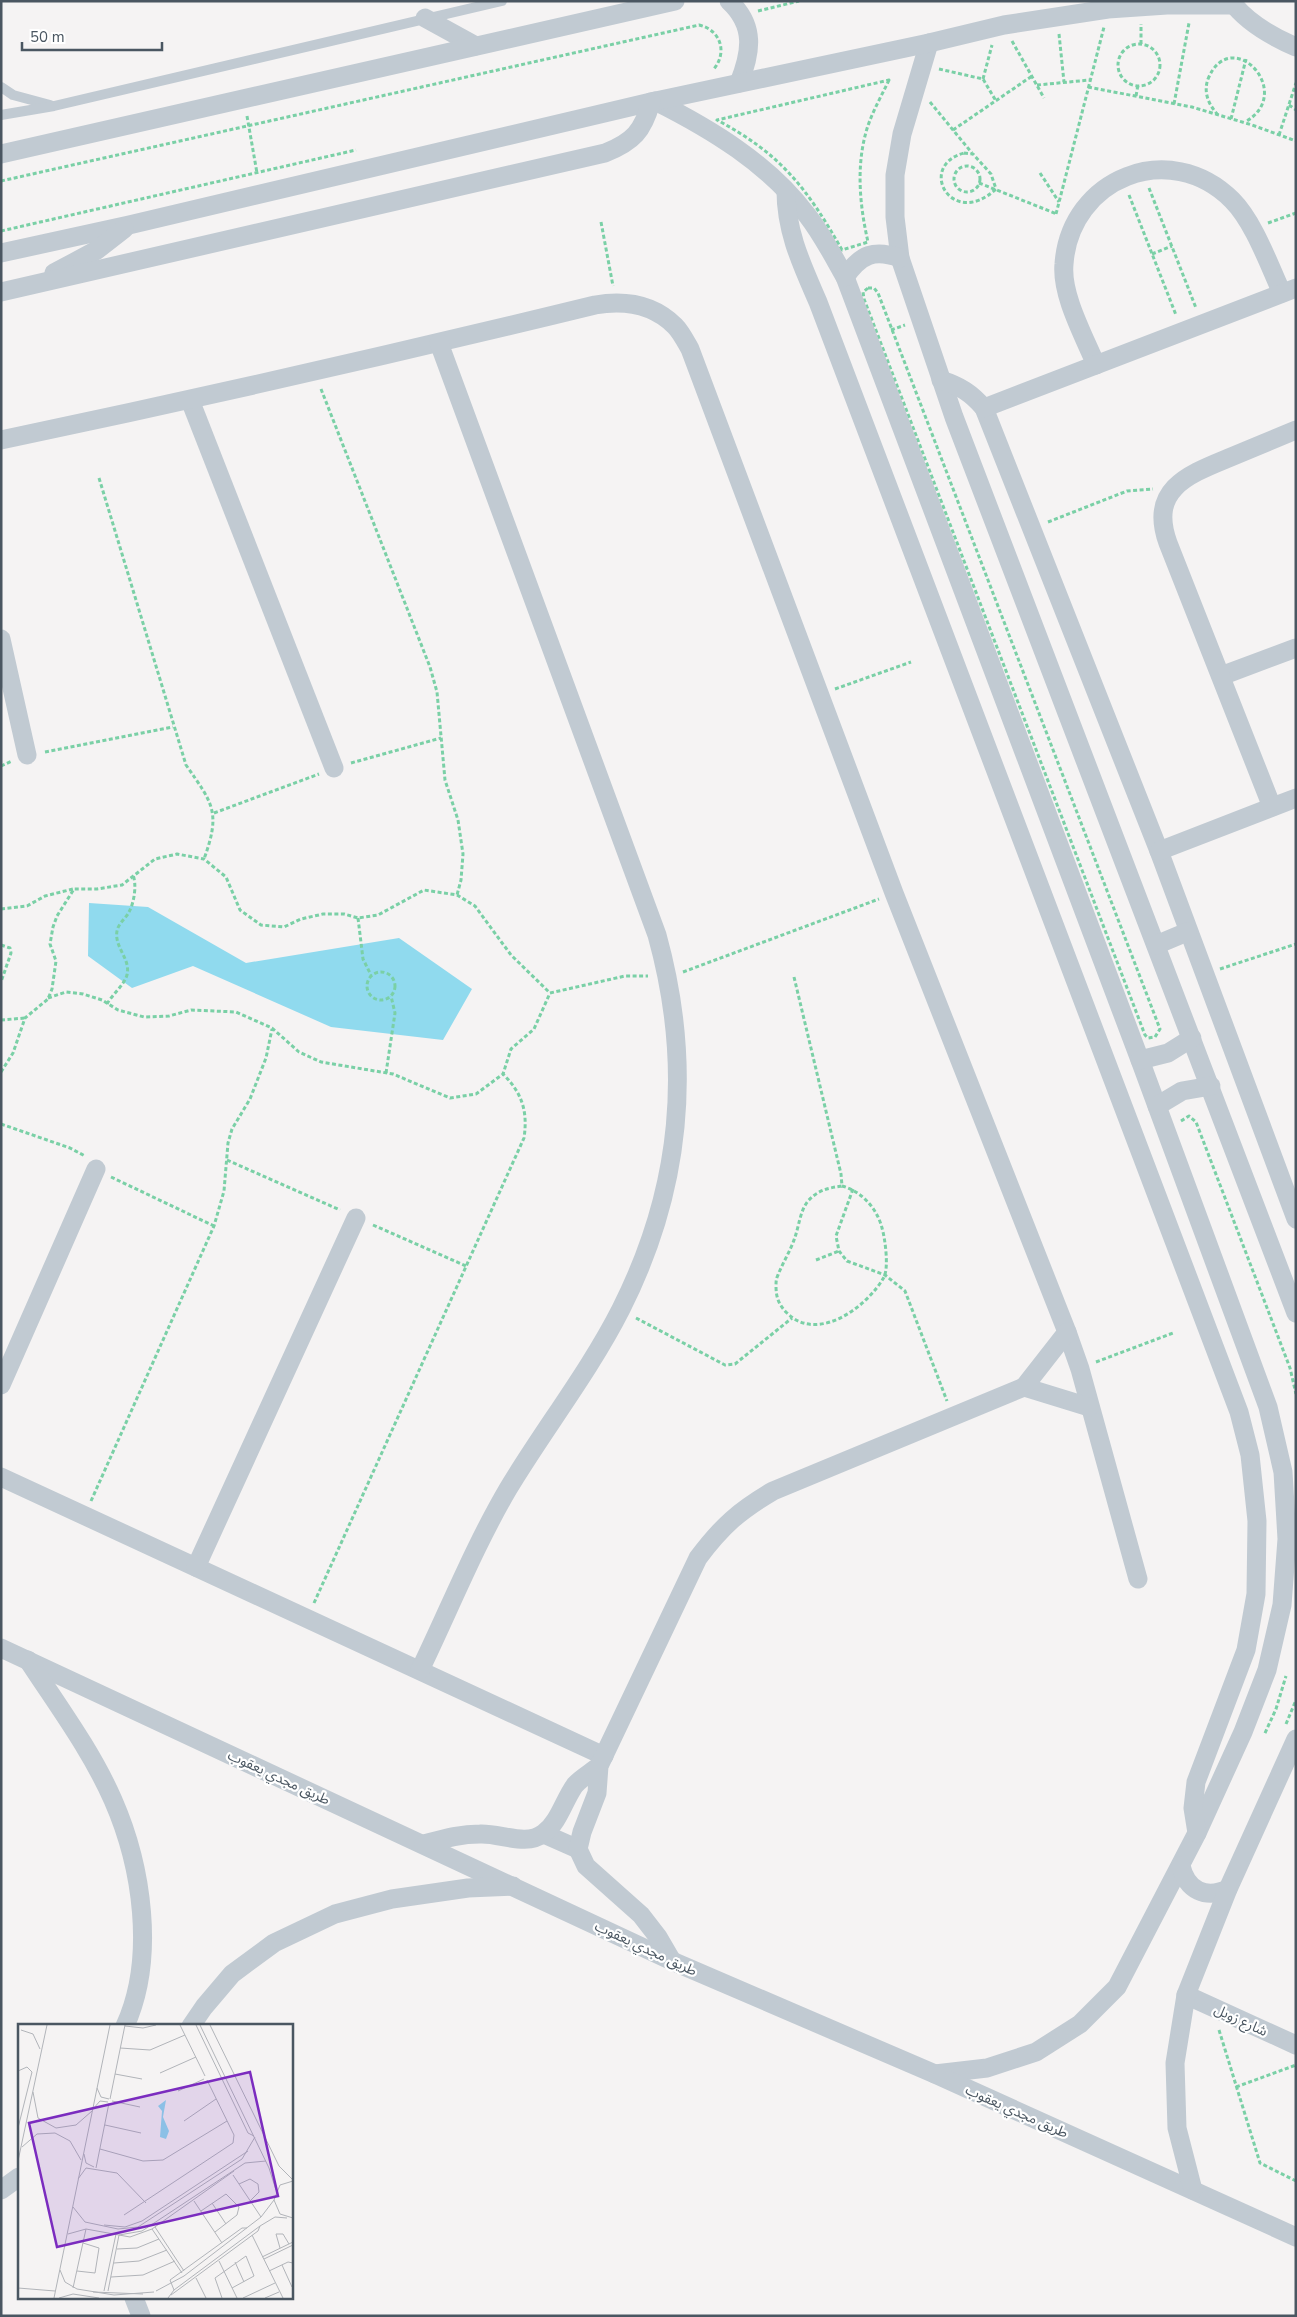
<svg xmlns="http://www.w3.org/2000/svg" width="1297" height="2317" viewBox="0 0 1297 2317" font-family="'Nunito Sans','Noto Sans Arabic',sans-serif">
	<rect width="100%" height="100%" fill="#f5f3f3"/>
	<!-- water -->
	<path fill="#90daee" d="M89 903 148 907 246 963 399 938 472 989 443 1040 331 1027 193 966 132 988 88 956Z"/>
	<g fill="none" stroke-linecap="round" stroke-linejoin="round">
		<!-- path -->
		<g stroke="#7ad0a6" stroke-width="3" stroke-dasharray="4 2.5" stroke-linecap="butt">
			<path d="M758 11 799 1"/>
			<path d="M1059 34 1064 82"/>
			<path d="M1012 41 1044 98"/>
			<path d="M1141 44V24"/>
			<circle cx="1139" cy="65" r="21"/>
			<path d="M939 69 983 79 996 101"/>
			<path d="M983 79 992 45"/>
			<path d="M889 80C881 97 871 114 866 132 856 168 860 207 868 242L842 250C807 188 781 154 717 120Z"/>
			<path d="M1037 85 1090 80"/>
			<path d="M1088 87 1192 107 1252 125 1296 141"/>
			<path d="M1136 96 1138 85"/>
			<path d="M930 102 972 153"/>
			<path d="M1174 104 1189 23"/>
			<path d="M1289 105 1296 110"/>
			<path d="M1218 115C1209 105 1203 93 1208 79 1231 23 1297 93 1245 122"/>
			<path d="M247 116 257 173"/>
			<path d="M1231 119 1246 59"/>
			<path d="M953 130 1032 76"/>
			<path d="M1279 135 1296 83"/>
			<path d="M964 153 973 154 991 174 996 189C952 230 916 166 964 153Z"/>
			<circle cx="967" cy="179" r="13"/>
			<path d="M1040 173 1059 202"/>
			<path d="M1 181 699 25C721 30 728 53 713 70"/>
			<path d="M979 183 1057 214"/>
			<path d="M1149 188 1196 308"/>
			<path d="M1129 195 1176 315"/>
			<path d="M1056 214 1104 27"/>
			<path d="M601 222 613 286"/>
			<path d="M1268 223 1296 213"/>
			<path d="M1 231 356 150"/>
			<path d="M1152 254 1172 246"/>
			<path d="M868 288H874L878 293 1160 1029 1155 1037 1148 1038 1145 1035 864 299 863 292Z"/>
			<path d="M891 330 905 325"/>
			<path d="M321 389 430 667 437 692 445 780 458 820 463 854 461 880 457 895"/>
			<path d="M99 478 186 765C213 804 221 812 204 859"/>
			<path d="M1048 522 1127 491 1153 489"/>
			<path d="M835 689 911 662"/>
			<path d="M45 752 173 727"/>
			<path d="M351 763 441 738"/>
			<path d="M1 766 12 761"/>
			<path d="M214 813 319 774"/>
			<path d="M1 909 27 906 45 896 73 889"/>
			<path d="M358 918 363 959 371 975"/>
			<path d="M1 945 10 948 11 953 1 982"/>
			<path d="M1220 969 1296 944"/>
			<circle cx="381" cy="986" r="14"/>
			<path d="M683 972 879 899"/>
			<path d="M794 977 841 1174 842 1186"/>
			<path d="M48 998 66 992 83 994 102 1000 118 1010 144 1017 169 1016 191 1010 236 1012 272 1028 299 1052 321 1062 393 1074 450 1098 476 1094 503 1074 511 1049 534 1029 550 993"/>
			<path d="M107 1004C112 995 124 985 127 975 131 959 114 947 117 931 118 924 126 918 129 912 134 903 137 885 133 875"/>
			<path d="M1 1020 25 1018"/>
			<path d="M1 1072 13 1053 25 1018 48 999 52 989 56 961 50 944 53 927 57 916 74 889H97L122 885 155 859 177 854 204 859 226 877 240 910 261 925 284 927 301 919 323 914H344L358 918 378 915 424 890 457 895 475 906 511 955 550 993 625 976H648"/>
			<path d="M386 1073 395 1013 391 996"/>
			<path d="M1181 1121 1189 1116 1196 1122 1290 1368 1296 1394"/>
			<path d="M1 1124 70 1148 85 1156"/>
			<path d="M227 1160 340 1210"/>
			<path d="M111 1177 214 1226"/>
			<path d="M842 1186C861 1191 877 1208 882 1228 885 1238 889 1267 884 1277 868 1306 818 1344 787 1313 779 1305 776 1298 776 1286 776 1282 776 1279 778 1275 783 1262 791 1250 795 1237 799 1226 800 1211 808 1201 818 1190 828 1188 842 1186Z"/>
			<path d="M853 1189 836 1236 839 1251 847 1261 885 1275 905 1291 947 1401"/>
			<path d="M373 1225 466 1266"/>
			<path d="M816 1260 839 1251"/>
			<path d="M636 1318 725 1365 735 1364 792 1318"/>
			<path d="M1096 1362 1173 1333"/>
			<path d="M91 1501 214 1226 224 1191 228 1143 232 1129 250 1099 266 1058 272 1029"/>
			<path d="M314 1603 524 1138C528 1111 522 1093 503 1074"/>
			<path d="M1286 1724 1296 1700"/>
			<path d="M1265 1733 1276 1709 1286 1676"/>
			<path d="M1219 2030 1260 2163 1296 2181"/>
			<path d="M1236 2087 1296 2065"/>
		</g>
		<!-- service -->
		<g stroke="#c1cad2" stroke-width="10">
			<path d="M1 87 13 95 50 105"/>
			<path d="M1 115 54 106 502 1"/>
		</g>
		<!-- minor -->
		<g stroke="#c1cad2" stroke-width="19">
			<path d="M729 1C756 26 751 53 739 83"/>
			<path d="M1231 1C1246 22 1273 37 1296 47"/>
			<path d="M425 18 476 46"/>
			<path d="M929 43 902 134 895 175V217L900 258 954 417 1296 1313"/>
			<path d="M655 101C711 129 769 164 807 215 822 234 833 256 845 277L1140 1060 1268 1407 1283 1472 1287 1539 1282 1605 1267 1670 1243 1732 1197 1833 1117 1987 1080 2024 1036 2052 987 2068 935 2074"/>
			<path d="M1 154 675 1"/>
			<path d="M786 191C786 232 802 265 818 302L1239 1412 1250 1455 1257 1521 1256 1594 1246 1650 1196 1782 1193 1808 1197 1833"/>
			<path d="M1 253 129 225 651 102 929 43 1004 25 1108 9 1167 5H1234"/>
			<path d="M54 273 97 250 124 229"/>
			<path d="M845 277C861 254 874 249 900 258"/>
			<path d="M1 292 605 153C633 142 643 131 651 102"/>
			<path d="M1096 365C1084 336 1061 295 1064 264 1070 178 1170 138 1232 200 1254 222 1269 265 1282 293"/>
			<path d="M941 380C960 386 971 393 984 408L1159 851 1296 1219"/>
			<path d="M190 400 334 768"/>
			<path d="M984 408 1296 288"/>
			<path d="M1 440C200 398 398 353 595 305 624 300 653 304 675 326 681 332 686 342 690 349L894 893 1067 1332 1080 1369 1138 1579"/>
			<path d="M1 639 27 755"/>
			<path d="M1221 676 1296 648"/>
			<path d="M1272 807 1168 543C1148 488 1190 474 1231 457 1253 448 1274 439 1296 430"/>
			<path d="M1159 851 1296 798"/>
			<path d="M1156 945 1187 932"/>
			<path d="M1140 1060 1168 1053 1192 1038"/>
			<path d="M1157 1106 1182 1091 1211 1086"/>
			<path d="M1 1385 96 1169"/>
			<path d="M1024 1387 1089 1407"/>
			<path d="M1 1477 604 1756"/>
			<path d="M196 1567 356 1218"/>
			<path d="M1 1648 672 1961 935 2074 1296 2237"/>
			<path d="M28 1660C58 1706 91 1750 113 1800 142 1866 156 1958 125 2026"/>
			<path d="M420 1670C449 1610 474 1547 508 1489 544 1429 589 1372 621 1309 682 1188 693 1065 657 935L439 343"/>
			<path d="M544 1834 578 1849"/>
			<path d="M424 1844C443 1839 460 1834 480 1834 501 1833 526 1847 544 1833 559 1822 564 1800 575 1785 581 1778 592 1772 599 1766"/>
			<path d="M1181 1866C1187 1891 1206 1899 1228 1889"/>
			<path d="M672 1961 658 1937 641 1915 586 1866 578 1849 582 1832 597 1793 599 1766 698 1558C722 1526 739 1511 773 1491L1024 1387 1067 1332"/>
			<path d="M1186 1995 1296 2045"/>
			<path d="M191 2026 204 2007 232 1974 274 1943 335 1914 392 1899 468 1888 513 1886"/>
			<path d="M1 2190 19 2177"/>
			<path d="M1193 2190 1177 2128 1175 2063 1186 1995 1228 1889 1296 1739"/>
			<path d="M134 2298 141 2316"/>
		</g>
	</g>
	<g text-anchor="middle" stroke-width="4.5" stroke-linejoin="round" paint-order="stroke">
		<!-- street labels -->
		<g font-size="14" fill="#4a5661" stroke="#fff">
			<text transform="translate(279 1777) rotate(25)" y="5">طريق مجدي يعقوب</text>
			<text transform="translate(646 1948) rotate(25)" y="5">طريق مجدي يعقوب</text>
			<text transform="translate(1241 2020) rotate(25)" y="5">شارع زويل</text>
			<text transform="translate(1017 2111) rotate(24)" y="5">طريق مجدي يعقوب</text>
		</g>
	</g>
	<!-- overview -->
	<g transform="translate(18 2024)">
		<rect width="275" height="275" fill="#f5f3f3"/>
		<path d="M148 76 145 93 151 107 148 115 142 113 144 87 140 82Z" fill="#90daee"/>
		<path fill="none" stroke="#b1b4b9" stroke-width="1" d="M162 1 187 52M178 1 230 109 236 112M182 1 251 144 258 166M192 1 261 142 275 156M107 2 125 4 138 1M3 6 15 10 22 25M102 24 132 26 167 11M0 47 9 43 14 48 0 104M142 49 178 33M97 50 124 55M79 64 83 73 91 75M160 67 186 55M15 68 20 94 38 104 58 101 74 87M92 75 107 1M94 77 122 83M75 85 82 77 90 78M166 97 198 75M87 101 123 109M4 123 19 110 37 109 52 117 63 136M82 125 125 137 145 136 209 97M66 130 68 139 76 143M0 137 29 1M78 144 91 79M215 151 243 193M60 155 68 144 99 149 128 179M275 157 262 161 256 176 262 190 275 194M221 160 232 155 240 160 241 168 232 177M176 177 204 219M194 179 208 200M55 183 67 198 100 205 120 203 224 135 237 113M183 187 208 170 221 183 219 191 197 208M106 191 215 119 216 111 189 56M86 201 107 203 124 197 230 127M137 203 166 247M134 205 164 249M50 210 68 205 101 211 124 207 227 139 248 137M234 211 265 274M262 224 258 210H265L271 220M99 225 119 224 141 215M244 233 275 218M246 235 275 221M201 237 219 274M217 238 226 258M96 239 121 237 149 226M264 241 274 263M42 246 47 258 59 265 96 271 136 268M59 247 77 249 81 224 65 219M251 247 270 238 275 239M93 253 125 251 157 237M178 254 188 274M0 264 37 267M55 264 68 205M156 266 152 256 224 204H229M86 267 98 210M90 267 101 211 112 213 134 205 216 147M138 267 166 252 243 193 256 176M75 268 125 270M153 271 240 207 242 202M36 274 92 1M41 274 55 270 81 274M150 274 156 266 242 202 257 193 269 194M204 274 197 254 228 232 236 252 214 264M225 274 257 259M247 274 261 268"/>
		<path fill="#7b2cbf" fill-opacity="0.15" stroke="#7b2cbf" stroke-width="2.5" d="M232 48 260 172 39 223 11 99Z"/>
		<rect width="275" height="275" fill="none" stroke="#4a5661" stroke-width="2.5"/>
	</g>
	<!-- border -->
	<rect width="1297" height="2317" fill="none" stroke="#4a5661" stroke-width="5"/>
	<!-- scale -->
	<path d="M22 42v8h140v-8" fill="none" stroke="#4a5661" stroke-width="2.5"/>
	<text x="30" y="42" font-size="15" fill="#4a5661" stroke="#ffffff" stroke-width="4" paint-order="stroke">50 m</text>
</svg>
